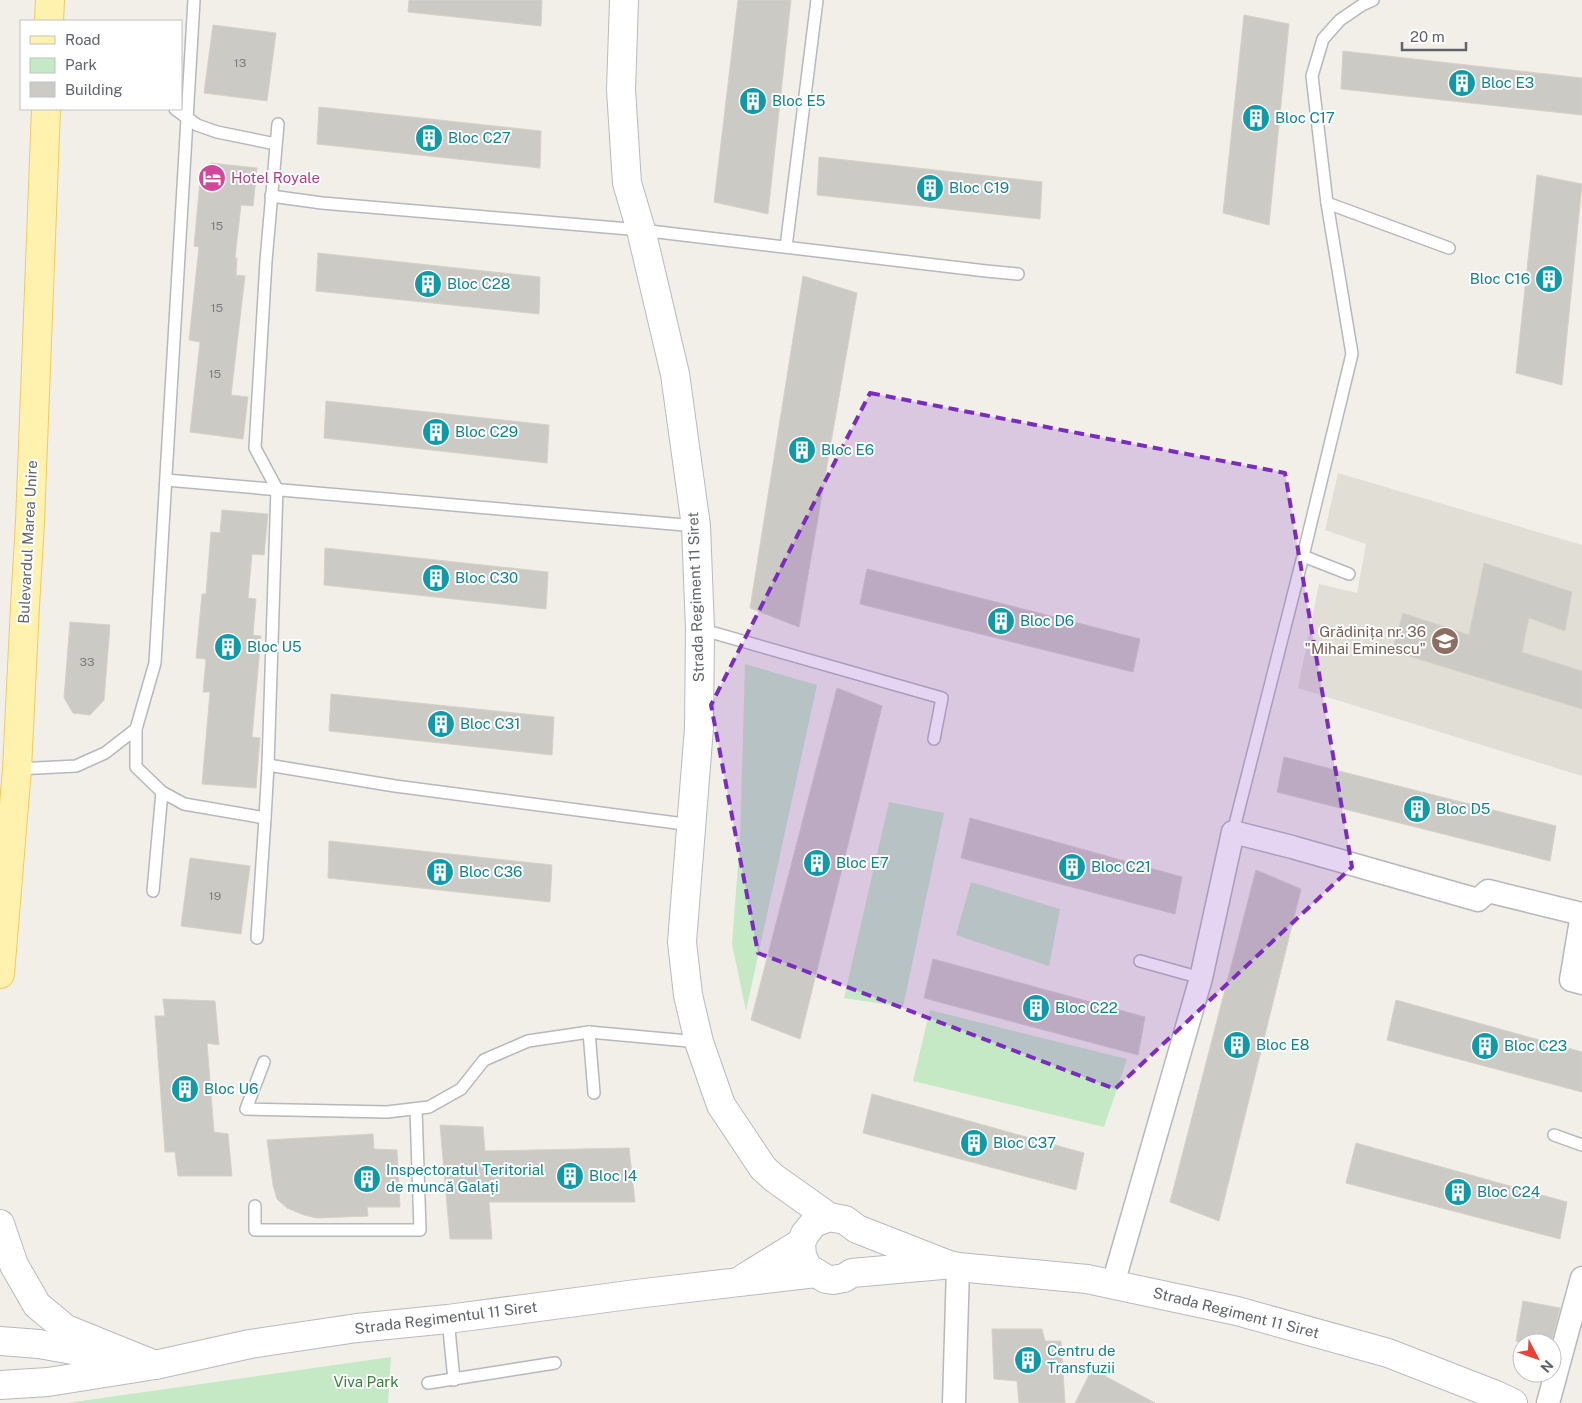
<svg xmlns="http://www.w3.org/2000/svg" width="1582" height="1403" viewBox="0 0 1582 1403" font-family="'Public Sans',sans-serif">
	<rect width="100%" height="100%" fill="#f1efe8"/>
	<!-- education -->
	<path fill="#e1ded6" d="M1338 473 1582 545V776L1298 688 1319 584 1357 593 1366 544 1325 530Z"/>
	<!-- green -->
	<g fill="#c5e8c5">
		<path d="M745 664 817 685 746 1011 732 944 740 839Z"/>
		<path d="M889 802 944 813 903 1007 844 998Z"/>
		<path d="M971 882 1060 909 1049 966 956 935Z"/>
		<path d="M930 1010 1127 1059 1104 1127 913 1081Z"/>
		<path d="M391 1357 388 1403H67Z"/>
	</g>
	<!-- building -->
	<g fill="#cccac5" stroke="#d6d1c6">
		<path d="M409 0H542L541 26 408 12Z"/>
		<path d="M738 0H791L768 214 714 202Z"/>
		<path d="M1244 15 1289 24 1269 225 1223 213Z"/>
		<path d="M213 25 276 33 267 101 204 93Z"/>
		<path d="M1343 51 1582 78V115L1341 89Z"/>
		<path d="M319 107 541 131 540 168 317 144Z"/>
		<path d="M819 157 1042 182 1040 219 817 195Z"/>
		<path d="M211 163 257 168 253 206 241 205 235 258H237L236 275 245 276 231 395 248 397 243 439 190 432 200 342 189 340 199 247 194 246 200 181 209 182Z"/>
		<path d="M1537 175 1582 184 1562 385 1516 373Z"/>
		<path d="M318 253 540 277 539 314 316 291Z"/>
		<path d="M803 276 857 293 799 627 750 608Z"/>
		<path d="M326 401 549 425 547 463 324 438Z"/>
		<path d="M222 510 268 514 264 555 252 554 248 598 256 599 253 635 261 636 252 737 260 738 256 788 202 784 210 692H203L206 659 196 658 202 594H206L211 532 220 533Z"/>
		<path d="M325 548 548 572 546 609 324 585Z"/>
		<path d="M1484 563 1572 592 1565 631 1529 618 1522 652 1582 671V709L1392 651 1403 613 1469 635Z"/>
		<path d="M867 569 1140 639 1133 672 860 604Z"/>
		<path d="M70 622 110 625 104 700 90 715 73 713 64 698Z"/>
		<path d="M837 688 882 706 800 1039 751 1020Z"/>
		<path d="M331 694 554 717 552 755 329 731Z"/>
		<path d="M1284 757 1556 826 1550 861 1277 792Z"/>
		<path d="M970 818 1182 877 1175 914 961 858Z"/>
		<path d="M329 841 552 865 550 902 328 878Z"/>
		<path d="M190 858 250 866 241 934 181 926Z"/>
		<path d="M1256 870 1301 889 1219 1221 1170 1202Z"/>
		<path d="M933 959 1145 1017 1138 1055 924 998Z"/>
		<path d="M163 999 215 1001 219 1045 207 1043 214 1132 228 1134 232 1176H178L175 1152H165L155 1016H165Z"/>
		<path d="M1396 1000 1582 1052V1092L1387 1040Z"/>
		<path d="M872 1094 1084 1153 1076 1190 863 1133Z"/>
		<path d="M440 1125 483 1127 485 1151 629 1148 635 1202H489L492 1239H450Z"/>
		<path d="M373 1134 374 1149 397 1150 400 1207H367L368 1216 317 1218 304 1215 287 1208 277 1199 273 1185 267 1140Z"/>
		<path d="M1356 1143 1567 1202 1560 1239 1346 1183Z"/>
		<path d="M1523 1301 1560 1308 1551 1343H1527L1516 1341Z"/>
		<path d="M992 1329H1042L1045 1341H1061L1065 1403H1019L1017 1381 994 1379Z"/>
		<path d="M1092 1369 1155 1403H1075Z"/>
	</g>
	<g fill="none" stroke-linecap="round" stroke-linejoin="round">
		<!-- lane casing -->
		<g stroke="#b5b8bc" stroke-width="14">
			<g id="lane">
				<path d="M194 0 155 663 136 729V767L162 792 184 804 265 818 268 765 395 786 692 825"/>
				<path d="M1373 0 1362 5 1340 20 1323 39 1312 76 1327 203 1449 248"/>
				<path d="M175 109 197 125 217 132 276 144"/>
				<path d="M271 196 322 203 641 230 986 271 1018 274"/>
				<path d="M786 247 817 0"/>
				<path d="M166 480 696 526"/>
				<path d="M1303 556 1352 354 1327 203"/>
				<path d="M700 629 942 698 934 739"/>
				<path d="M268 765 277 489 255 448 266 261 278 124"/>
				<path d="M17 769 76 766 105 753 136 729"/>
				<path d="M1233 832 1303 556 1349 574"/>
				<path d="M153 891 162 792"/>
				<path d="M257 938 265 818"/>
				<path d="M1140 961 1201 978"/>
				<path d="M589 1032 594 1093"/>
				<path d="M264 1062 246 1109 387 1112 429 1107 461 1089 484 1060 528 1041 589 1032 699 1042"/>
				<path d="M1554 1135 1582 1145"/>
				<path d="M255 1206V1230H420L416 1109"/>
				<path d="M448 1319 454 1380"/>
				<path d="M428 1383 555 1363"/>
			</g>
		</g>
		<!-- street casing -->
		<g stroke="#b5b8bc" stroke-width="25">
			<g id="street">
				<path d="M1113 1284 1201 978 1233 832 1292 847 1478 900 1488 891 1582 914 1571 980 1582 983"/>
				<path d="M954 1403 958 1267"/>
				<path d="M1548 1403 1582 1278"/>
			</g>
		</g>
		<!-- secondary casing -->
		<g stroke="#b6babf" stroke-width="30">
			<g id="secondary">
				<path d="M624 0 621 90 627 183 641 230 675 374 696 526 700 629 699 728 682 942 688 995 699 1042 721 1105 763 1168 774 1178 829 1217 845 1220 857 1229 949 1265 958 1267 1087 1279 1237 1311 1388 1353 1496 1395 1513 1403"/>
				<path d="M829 1217 814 1223 805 1234 801 1243 802 1256 808 1268 826 1279 833 1280 844 1278 852 1273 942 1265"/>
				<path d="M0 1224 14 1265 37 1305 66 1329 155 1365"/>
				<path d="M744 1278 801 1243"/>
				<path d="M0 1341 39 1344 95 1354"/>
				<path d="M0 1385 48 1382 155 1365 250 1344 357 1328 448 1319 636 1294 816 1273"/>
			</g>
		</g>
		<!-- primary casing -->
		<g stroke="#f2c960" stroke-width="30">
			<g id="primary">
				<path d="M49 21 50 0"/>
				<path d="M0 974 17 769 25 606 30 522 46 109"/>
			</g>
		</g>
		<!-- lane -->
		<use href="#lane" stroke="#fff" stroke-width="11"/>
		<!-- street -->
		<use href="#street" stroke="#fff" stroke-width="22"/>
		<!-- secondary -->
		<use href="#secondary" stroke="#fff" stroke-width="28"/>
		<!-- primary -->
		<use href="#primary" stroke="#fff2af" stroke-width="28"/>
	</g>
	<!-- marked area -->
	<path fill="#7b2cbf" fill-opacity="0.2" stroke="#7b2cbf" stroke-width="4" stroke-dasharray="10 6" stroke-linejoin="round" d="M870 393 1285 473 1352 867 1115 1089 758 953 711 705Z"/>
	<!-- icons -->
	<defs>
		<g id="building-disc" transform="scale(1.4375)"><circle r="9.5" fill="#0f9aa8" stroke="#fff"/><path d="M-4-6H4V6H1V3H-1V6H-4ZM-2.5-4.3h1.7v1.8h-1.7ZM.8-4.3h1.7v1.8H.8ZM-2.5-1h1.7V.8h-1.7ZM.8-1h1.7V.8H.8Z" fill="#fff"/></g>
		<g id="hotel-disc" transform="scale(1.4375)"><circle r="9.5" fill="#d1479c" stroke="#fff"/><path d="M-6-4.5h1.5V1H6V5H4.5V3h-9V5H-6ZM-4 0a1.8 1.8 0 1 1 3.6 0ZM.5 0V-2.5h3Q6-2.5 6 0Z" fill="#fff"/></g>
		<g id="school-disc" transform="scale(1.4375)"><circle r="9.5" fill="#8d6e63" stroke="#fff"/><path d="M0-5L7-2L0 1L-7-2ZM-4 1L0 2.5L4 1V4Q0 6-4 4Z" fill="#fff"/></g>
	</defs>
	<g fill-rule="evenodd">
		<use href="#building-disc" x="1462" y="83"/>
		<use href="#building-disc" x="753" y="101"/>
		<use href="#building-disc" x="1256" y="118"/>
		<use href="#building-disc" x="429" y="138"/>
		<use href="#hotel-disc" x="212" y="178"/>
		<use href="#building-disc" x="930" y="188"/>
		<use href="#building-disc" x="1549" y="279"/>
		<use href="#building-disc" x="428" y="284"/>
		<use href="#building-disc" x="436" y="432"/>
		<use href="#building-disc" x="802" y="450"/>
		<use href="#building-disc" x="436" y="578"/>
		<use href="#building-disc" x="1001" y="621"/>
		<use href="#school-disc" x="1445" y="641"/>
		<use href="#building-disc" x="228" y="647"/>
		<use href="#building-disc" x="441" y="724"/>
		<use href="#building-disc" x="1417" y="809"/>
		<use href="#building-disc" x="817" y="863"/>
		<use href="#building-disc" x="1072" y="867"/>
		<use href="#building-disc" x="440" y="872"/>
		<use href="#building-disc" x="1036" y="1008"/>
		<use href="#building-disc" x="1237" y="1045"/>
		<use href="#building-disc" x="1485" y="1046"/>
		<use href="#building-disc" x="185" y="1089"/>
		<use href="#building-disc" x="974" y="1143"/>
		<use href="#building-disc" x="570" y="1176"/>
		<use href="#building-disc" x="367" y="1179"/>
		<use href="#building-disc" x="1458" y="1192"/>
		<use href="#building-disc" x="1028" y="1360"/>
	</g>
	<g text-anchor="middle" stroke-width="4" stroke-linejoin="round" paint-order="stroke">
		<!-- number labels -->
		<g font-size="12" fill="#7a7d7f">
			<text x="240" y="67">13</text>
			<text x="217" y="230">15</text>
			<text x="217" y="312">15</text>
			<text x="215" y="378">15</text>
			<text x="87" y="666">33</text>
			<text x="215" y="900">19</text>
		</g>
		<!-- culture labels -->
		<g font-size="15" fill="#0d838f" stroke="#fff" text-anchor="start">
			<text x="1481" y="88">Bloc E3</text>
			<text x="772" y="106">Bloc E5</text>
			<text x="1275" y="123">Bloc C17</text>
			<text x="448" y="143">Bloc C27</text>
			<text x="949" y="193">Bloc C19</text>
			<text x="1530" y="284" text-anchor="end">Bloc C16</text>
			<text x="447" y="289">Bloc C28</text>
			<text x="455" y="437">Bloc C29</text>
			<text x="821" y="455">Bloc E6</text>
			<text x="455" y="583">Bloc C30</text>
			<text x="1020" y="626">Bloc D6</text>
			<text x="247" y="652">Bloc U5</text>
			<text x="460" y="729">Bloc C31</text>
			<text x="1436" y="814">Bloc D5</text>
			<text x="836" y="868">Bloc E7</text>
			<text x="1091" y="872">Bloc C21</text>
			<text x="459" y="877">Bloc C36</text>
			<text x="1055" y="1013">Bloc C22</text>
			<text x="1256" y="1050">Bloc E8</text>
			<text x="1504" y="1051">Bloc C23</text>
			<text x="204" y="1094">Bloc U6</text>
			<text x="993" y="1148">Bloc C37</text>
			<text x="386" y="1175">Inspectoratul Teritorial<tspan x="386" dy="17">de muncă Galați</tspan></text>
			<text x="589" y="1181">Bloc I4</text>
			<text x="1477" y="1197">Bloc C24</text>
			<text x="1047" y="1356">Centru de<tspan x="1047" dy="17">Transfuzii</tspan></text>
		</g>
		<!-- hotel labels -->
		<g font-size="15" fill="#b23c85" stroke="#fff" text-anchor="start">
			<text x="231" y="183">Hotel Royale</text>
		</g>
		<!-- street labels -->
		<g font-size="15" fill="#5f6368" stroke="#fff">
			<text transform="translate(28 542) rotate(-87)" y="5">Bulevardul Marea Unire</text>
			<text transform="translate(696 597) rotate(-92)" y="5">Strada Regiment 11 Siret</text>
			<text transform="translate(1236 1313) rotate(14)" y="5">Strada Regiment 11 Siret</text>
			<text transform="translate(446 1318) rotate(-7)" y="5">Strada Regimentul 11 Siret</text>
		</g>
		<!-- education labels -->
		<g font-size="15" fill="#785e54" stroke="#fff" text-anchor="end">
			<text x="1426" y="637">Grădinița nr. 36<tspan x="1426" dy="17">"Mihai Eminescu"</tspan></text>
		</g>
		<!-- park labels -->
		<g font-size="15" fill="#348238" stroke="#fff">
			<text x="366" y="1387">Viva Park</text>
		</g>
	</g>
	<!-- legend -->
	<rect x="20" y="20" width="162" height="90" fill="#ffffff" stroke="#bfc1c3"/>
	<rect x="30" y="36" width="25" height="8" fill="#fff2af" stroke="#bfc1c3"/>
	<text x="65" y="45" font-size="15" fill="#5f6368">Road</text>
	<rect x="30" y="58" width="25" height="15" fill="#c5e8c5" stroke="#bfc1c3"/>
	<text x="65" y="70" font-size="15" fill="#5f6368">Park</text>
	<rect x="30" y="82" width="25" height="15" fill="#cccac5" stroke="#bfc1c3"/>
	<text x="65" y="95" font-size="15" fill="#5f6368">Building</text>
	<!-- north arrow -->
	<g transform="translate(1537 1358) rotate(131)"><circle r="24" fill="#ffffff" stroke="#bfc1c3"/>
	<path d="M0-4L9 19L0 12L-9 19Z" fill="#ea4335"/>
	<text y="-8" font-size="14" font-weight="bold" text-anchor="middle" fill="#5f6368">N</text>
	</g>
	<!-- scale -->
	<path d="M1402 42v8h64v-8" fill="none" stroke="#5f6368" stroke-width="2.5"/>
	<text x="1410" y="42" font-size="15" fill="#5f6368" stroke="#ffffff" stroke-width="4" paint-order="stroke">20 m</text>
</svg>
